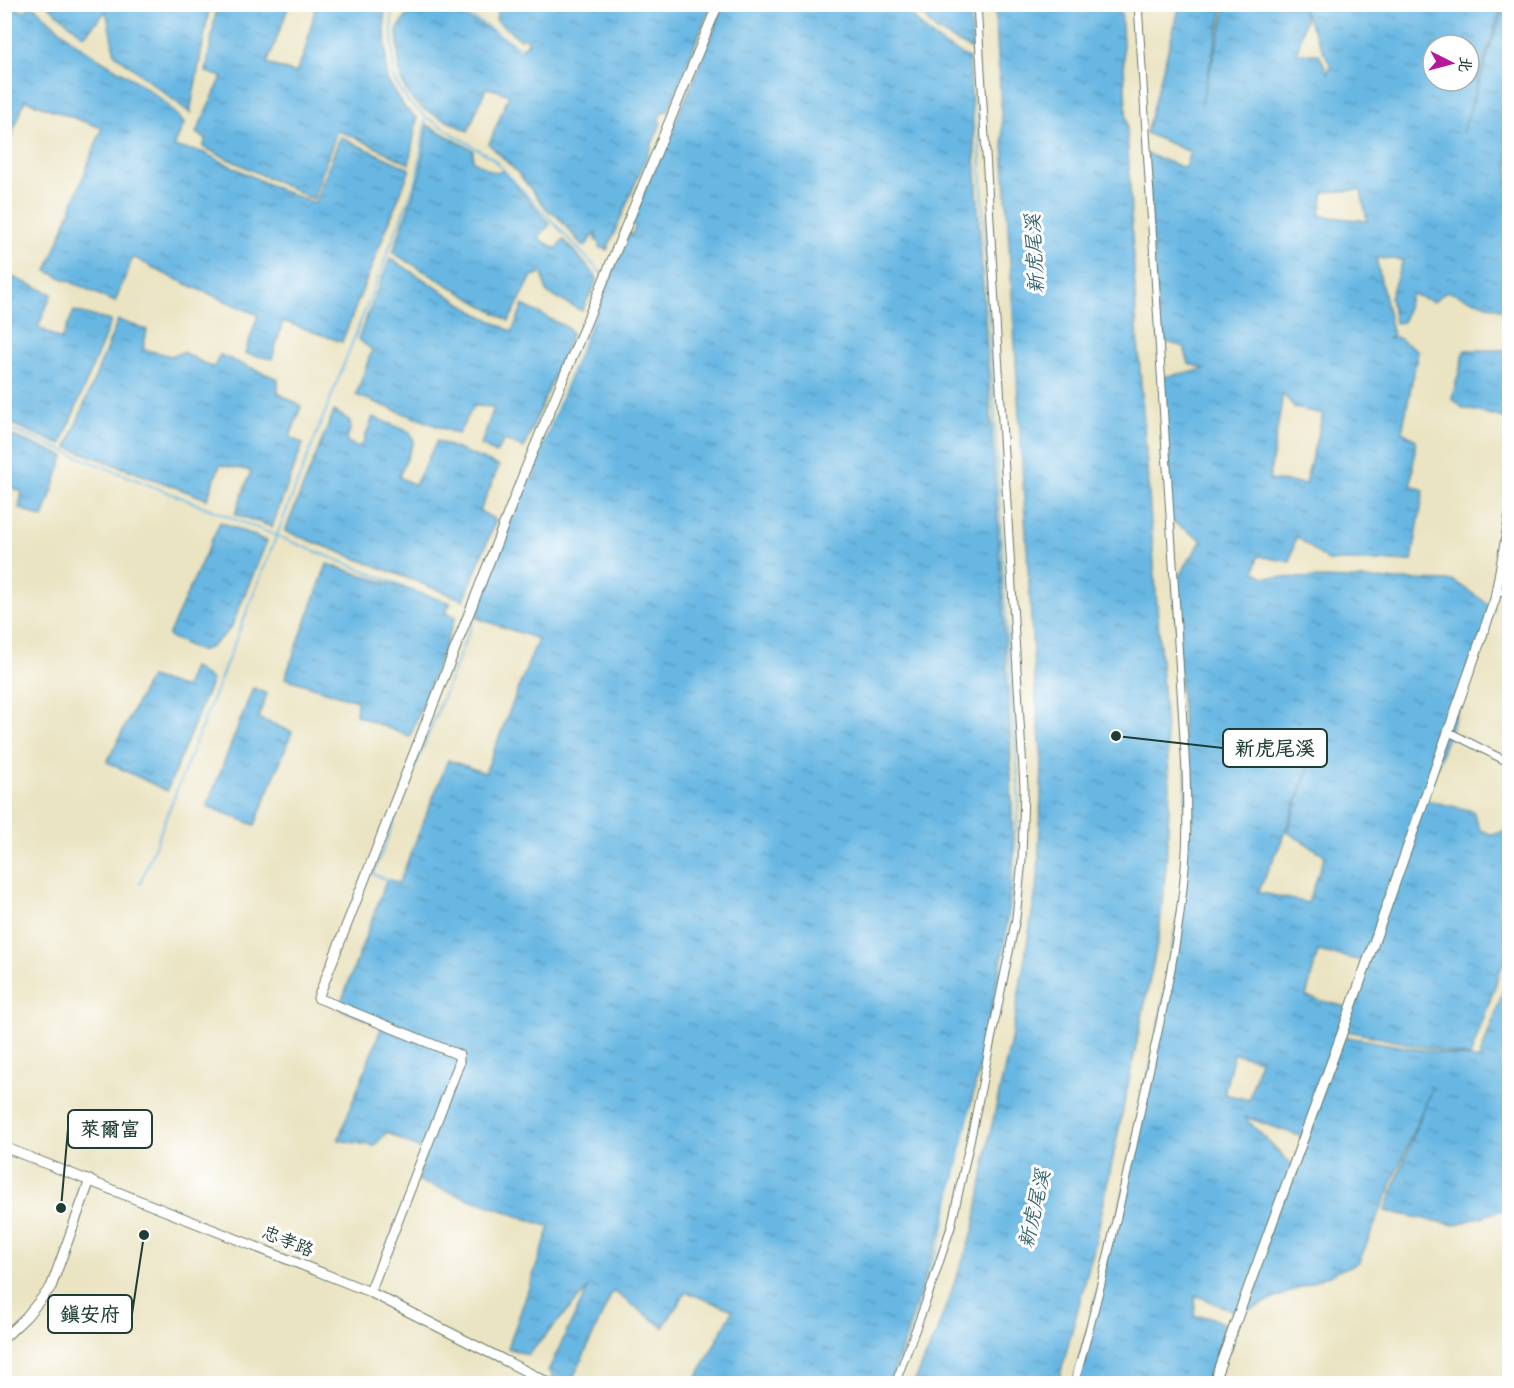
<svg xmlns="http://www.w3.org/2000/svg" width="1514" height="1388" viewBox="0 0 1514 1388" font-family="'Comic Neue','LXGW WenKai TC',sans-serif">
	<defs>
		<pattern id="water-ripples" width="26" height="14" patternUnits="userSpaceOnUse" patternTransform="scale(1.5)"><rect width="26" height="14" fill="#68b7e3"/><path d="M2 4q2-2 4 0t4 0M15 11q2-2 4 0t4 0" fill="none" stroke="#5596b9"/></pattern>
	</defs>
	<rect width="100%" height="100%" fill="#fff"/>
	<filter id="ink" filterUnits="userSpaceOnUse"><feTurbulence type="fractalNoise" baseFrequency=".0167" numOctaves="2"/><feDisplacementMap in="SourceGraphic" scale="12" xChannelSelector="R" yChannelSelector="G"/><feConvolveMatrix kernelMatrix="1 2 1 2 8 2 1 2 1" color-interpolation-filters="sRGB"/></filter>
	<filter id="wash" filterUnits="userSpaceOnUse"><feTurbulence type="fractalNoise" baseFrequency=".008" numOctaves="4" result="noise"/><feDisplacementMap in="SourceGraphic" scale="24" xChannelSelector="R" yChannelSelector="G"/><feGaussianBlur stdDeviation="1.35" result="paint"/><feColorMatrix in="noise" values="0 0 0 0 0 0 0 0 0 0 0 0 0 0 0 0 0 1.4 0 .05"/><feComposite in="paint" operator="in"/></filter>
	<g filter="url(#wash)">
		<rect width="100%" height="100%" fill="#ebe4c3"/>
		<!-- water -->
		<g fill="url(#water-ripples)" stroke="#447a8c" stroke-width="1.5" fill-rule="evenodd">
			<path d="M281 4 288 8 267 64 296 73 305 51 316 5H384L387 80 405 108 417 118 409 164 355 137 337 131 313 199 203 147 206 139 196 133 222 77 206 72 217 5Z"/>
			<path d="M32 5C49 19 66 37 85 50 115 69 165 94 184 124L174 147 202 152 280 190 315 203 340 137 410 169 342 342 283 321 272 359 245 354 258 315 173 278 133 257 115 302 47 271 102 128 25 100 5 152V5H18V10L25 11Z"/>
			<path d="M47 5H210L190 113 115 54 106 11 84 36Z"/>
			<path d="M414 5H443L503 37 519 52 529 42 523 37 520 39 498 22 496 19 499 5H711L668 111 662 112 659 119 661 123 607 250 599 247V242L595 240 596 232 585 246 582 245 556 215 548 211 518 173 489 144 509 95 496 90 486 88 468 131 425 110 411 99 400 78 397 30Z"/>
			<path d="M724 5H903C925 32 937 43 969 58L1010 726 1013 852 1005 937 981 1061 943 1225 889 1384 694 1383 733 1310 686 1292 663 1327 613 1291 571 1383H549L553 1374 548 1371 588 1288 528 1355 508 1348 550 1227 418 1181 425 1152 387 1132 374 1146 338 1140 382 1026 339 1008 387 879 399 883 448 760 485 773 538 639 477 618 481 608 477 606 527 478 533 480 537 470 534 469 628 233 632 235 635 226 631 223 690 88Z"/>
			<path d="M913 5H969L972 50 937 31Z"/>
			<path d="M995 5H1121L1136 313 1170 787 1166 866 1159 935 1095 1245 1058 1383H914L937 1331 974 1229 990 1134 1012 1035 1038 878 1042 763 1035 686Z"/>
			<path d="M1180 5H1224L1201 104 1227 5H1502L1462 134 1504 5H1509V312L1446 291 1434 302 1411 294 1403 322 1395 323 1390 297 1403 260 1376 258 1393 335 1388 339 1397 337 1418 351 1402 432 1416 440 1411 485 1424 490 1412 561H1328L1296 536 1290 562 1258 556 1255 571 1264 577 1454 581 1494 608 1425 800 1473 811 1480 830 1493 835 1507 830 1509 831V946L1470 1057 1343 1030 1341 1036 1482 1060 1479 1059 1509 975V1208L1455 1225 1385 1211 1432 1087 1359 1262 1239 1314 1196 1295 1194 1316 1210 1317 1233 1329 1213 1383 1073 1384 1121 1204 1158 1030 1184 879 1186 775 1174 584 1202 540 1170 520 1161 377 1206 369 1189 364 1184 347 1159 340 1147 154 1185 168 1190 152 1146 133ZM1302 8 1330 64 1328 73 1319 54 1297 53 1305 20ZM1433 45H1469V81H1433ZM1361 190 1367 221 1320 216 1324 192ZM1283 394 1295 408 1323 414 1305 484 1269 480ZM1319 740 1287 832 1325 855 1308 903 1258 892 1280 845ZM1318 951 1367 962 1351 1008 1306 997ZM1234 1053 1260 1060 1249 1100 1224 1094ZM1245 1117 1303 1137 1293 1166 1245 1118Z"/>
			<path d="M427 125 473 150V161C482 164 490 173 499 173L502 170 550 224 538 238 556 249 564 240 596 276 597 280 582 311 547 293 542 273 532 276 509 321 393 253 420 174Z"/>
			<path d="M390 258 473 311 512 332 523 305 568 328 572 333 524 448 504 440 496 453 481 445 494 407 474 406 458 434 356 395 372 350 358 339Z"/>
			<path d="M5 274 52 294 38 327 61 340 74 311 111 321 61 445 5 421Z"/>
			<path d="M118 320 147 330 143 349 171 356 183 352 213 368 220 355 278 379V393L301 406 290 437 303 444 272 527 235 514 251 471 220 465 207 499 67 447Z"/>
			<path d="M1465 350H1509V419L1463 408 1452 398Z"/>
			<path d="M334 411 349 420 351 427 347 438V442L357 447 362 445 373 417 410 432 414 441 399 477 415 485 437 441 499 466 480 511 496 520 464 600 285 531Z"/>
			<path d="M5 433 64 456 43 518 19 508 22 492 8 486 5 489Z"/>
			<path d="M220 522 267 541 231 628 211 647 200 651 168 636Z"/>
			<path d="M327 564 451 603 445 613 456 616 410 737 356 715 357 701 285 678Z"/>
			<path d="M193 667 212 680 167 791 107 762 150 677 185 688Z"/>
			<path d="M253 688 267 694 258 718 292 732 255 825 207 806Z"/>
		</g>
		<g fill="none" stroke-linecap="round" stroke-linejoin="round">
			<!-- stream -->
			<g stroke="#68b7e3" stroke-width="2">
				<path d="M391 4 394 80 408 102 426 117 492 158 602 274"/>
				<path d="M451 4 521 48"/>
				<path d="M972 4 1004 593 1019 793 1012 893 1001 969 986 1039"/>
				<path d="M4 427 405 587"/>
				<path d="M529 481 596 310"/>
				<path d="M390 881 373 874 479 606"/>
				<path d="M140 884 417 178 426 117"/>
				<path d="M894 1374 925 1290 942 1236 970 1109"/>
			</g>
		</g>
	</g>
	<g filter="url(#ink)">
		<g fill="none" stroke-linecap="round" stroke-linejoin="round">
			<!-- street casing -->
			<g stroke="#676" stroke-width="9">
				<g id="street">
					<path d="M1497 591 1510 592"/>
					<path d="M1449 732 1510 763"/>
					<path d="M895 1384 927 1299 951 1227 973 1128 1016 918 1022 860 1024 787 977 4"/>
					<path d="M1074 1384C1101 1292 1122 1198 1142 1104 1159 1026 1179 947 1185 867 1188 835 1187 803 1186 771L1138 4"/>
				</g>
			</g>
			<!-- secondary casing -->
			<g stroke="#676" stroke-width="11">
				<g id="secondary">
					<path d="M4 1147 370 1292 551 1384"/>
					<path d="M370 1292 459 1064V1055L318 998 524 473 718 4"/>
					<path d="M4 1338 26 1317 51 1287 90 1180"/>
					<path d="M1213 1384 1341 1036 1495 599 1510 515"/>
				</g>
			</g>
			<!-- street -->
			<use href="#street" stroke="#fff" stroke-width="7"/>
			<!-- secondary -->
			<use href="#secondary" stroke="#fff" stroke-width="9"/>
		</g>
	</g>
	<g text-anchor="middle" stroke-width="6" stroke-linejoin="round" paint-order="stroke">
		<!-- street labels -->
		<g font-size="18" fill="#1f3d34" stroke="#fff">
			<text transform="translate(288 1241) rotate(22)" y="6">忠孝路</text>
		</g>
		<!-- water labels -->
		<g font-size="20" font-style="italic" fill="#356269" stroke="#fff">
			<text transform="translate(1034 254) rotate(-93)" y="7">新虎尾溪</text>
			<text transform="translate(1034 1209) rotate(-77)" y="7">新虎尾溪</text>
		</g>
	</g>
	<!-- callouts -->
	<path fill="none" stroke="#1f3d34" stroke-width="2" d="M1116 736L1223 748M61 1208L68 1129M144 1235L132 1314"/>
	<g fill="#1f3d34" stroke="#fff" stroke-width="2">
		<circle cx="1116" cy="736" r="6"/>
		<circle cx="61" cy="1208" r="6"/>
		<circle cx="144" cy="1235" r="6"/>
	</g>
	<g fill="#fff" stroke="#1f3d34" stroke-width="2">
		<rect x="1223" y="729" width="104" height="38" rx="6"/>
		<rect x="68" y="1110" width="84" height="38" rx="6"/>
		<rect x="48" y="1295" width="84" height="38" rx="6"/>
	</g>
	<g font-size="20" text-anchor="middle" font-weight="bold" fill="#1f3d34">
		<text x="1275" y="755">新虎尾溪</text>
		<text x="110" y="1136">萊爾富</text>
		<text x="90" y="1321">鎮安府</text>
	</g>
	<!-- margin -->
	<rect width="1514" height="1388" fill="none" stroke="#fff" stroke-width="24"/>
	<!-- north arrow -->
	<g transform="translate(1451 63) rotate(96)"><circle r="28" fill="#ffffff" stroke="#a5b1ae" stroke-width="1.5"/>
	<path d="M0-4.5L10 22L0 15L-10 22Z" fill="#b5179e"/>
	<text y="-9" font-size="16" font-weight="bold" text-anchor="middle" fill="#1f3d34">北</text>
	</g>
</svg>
